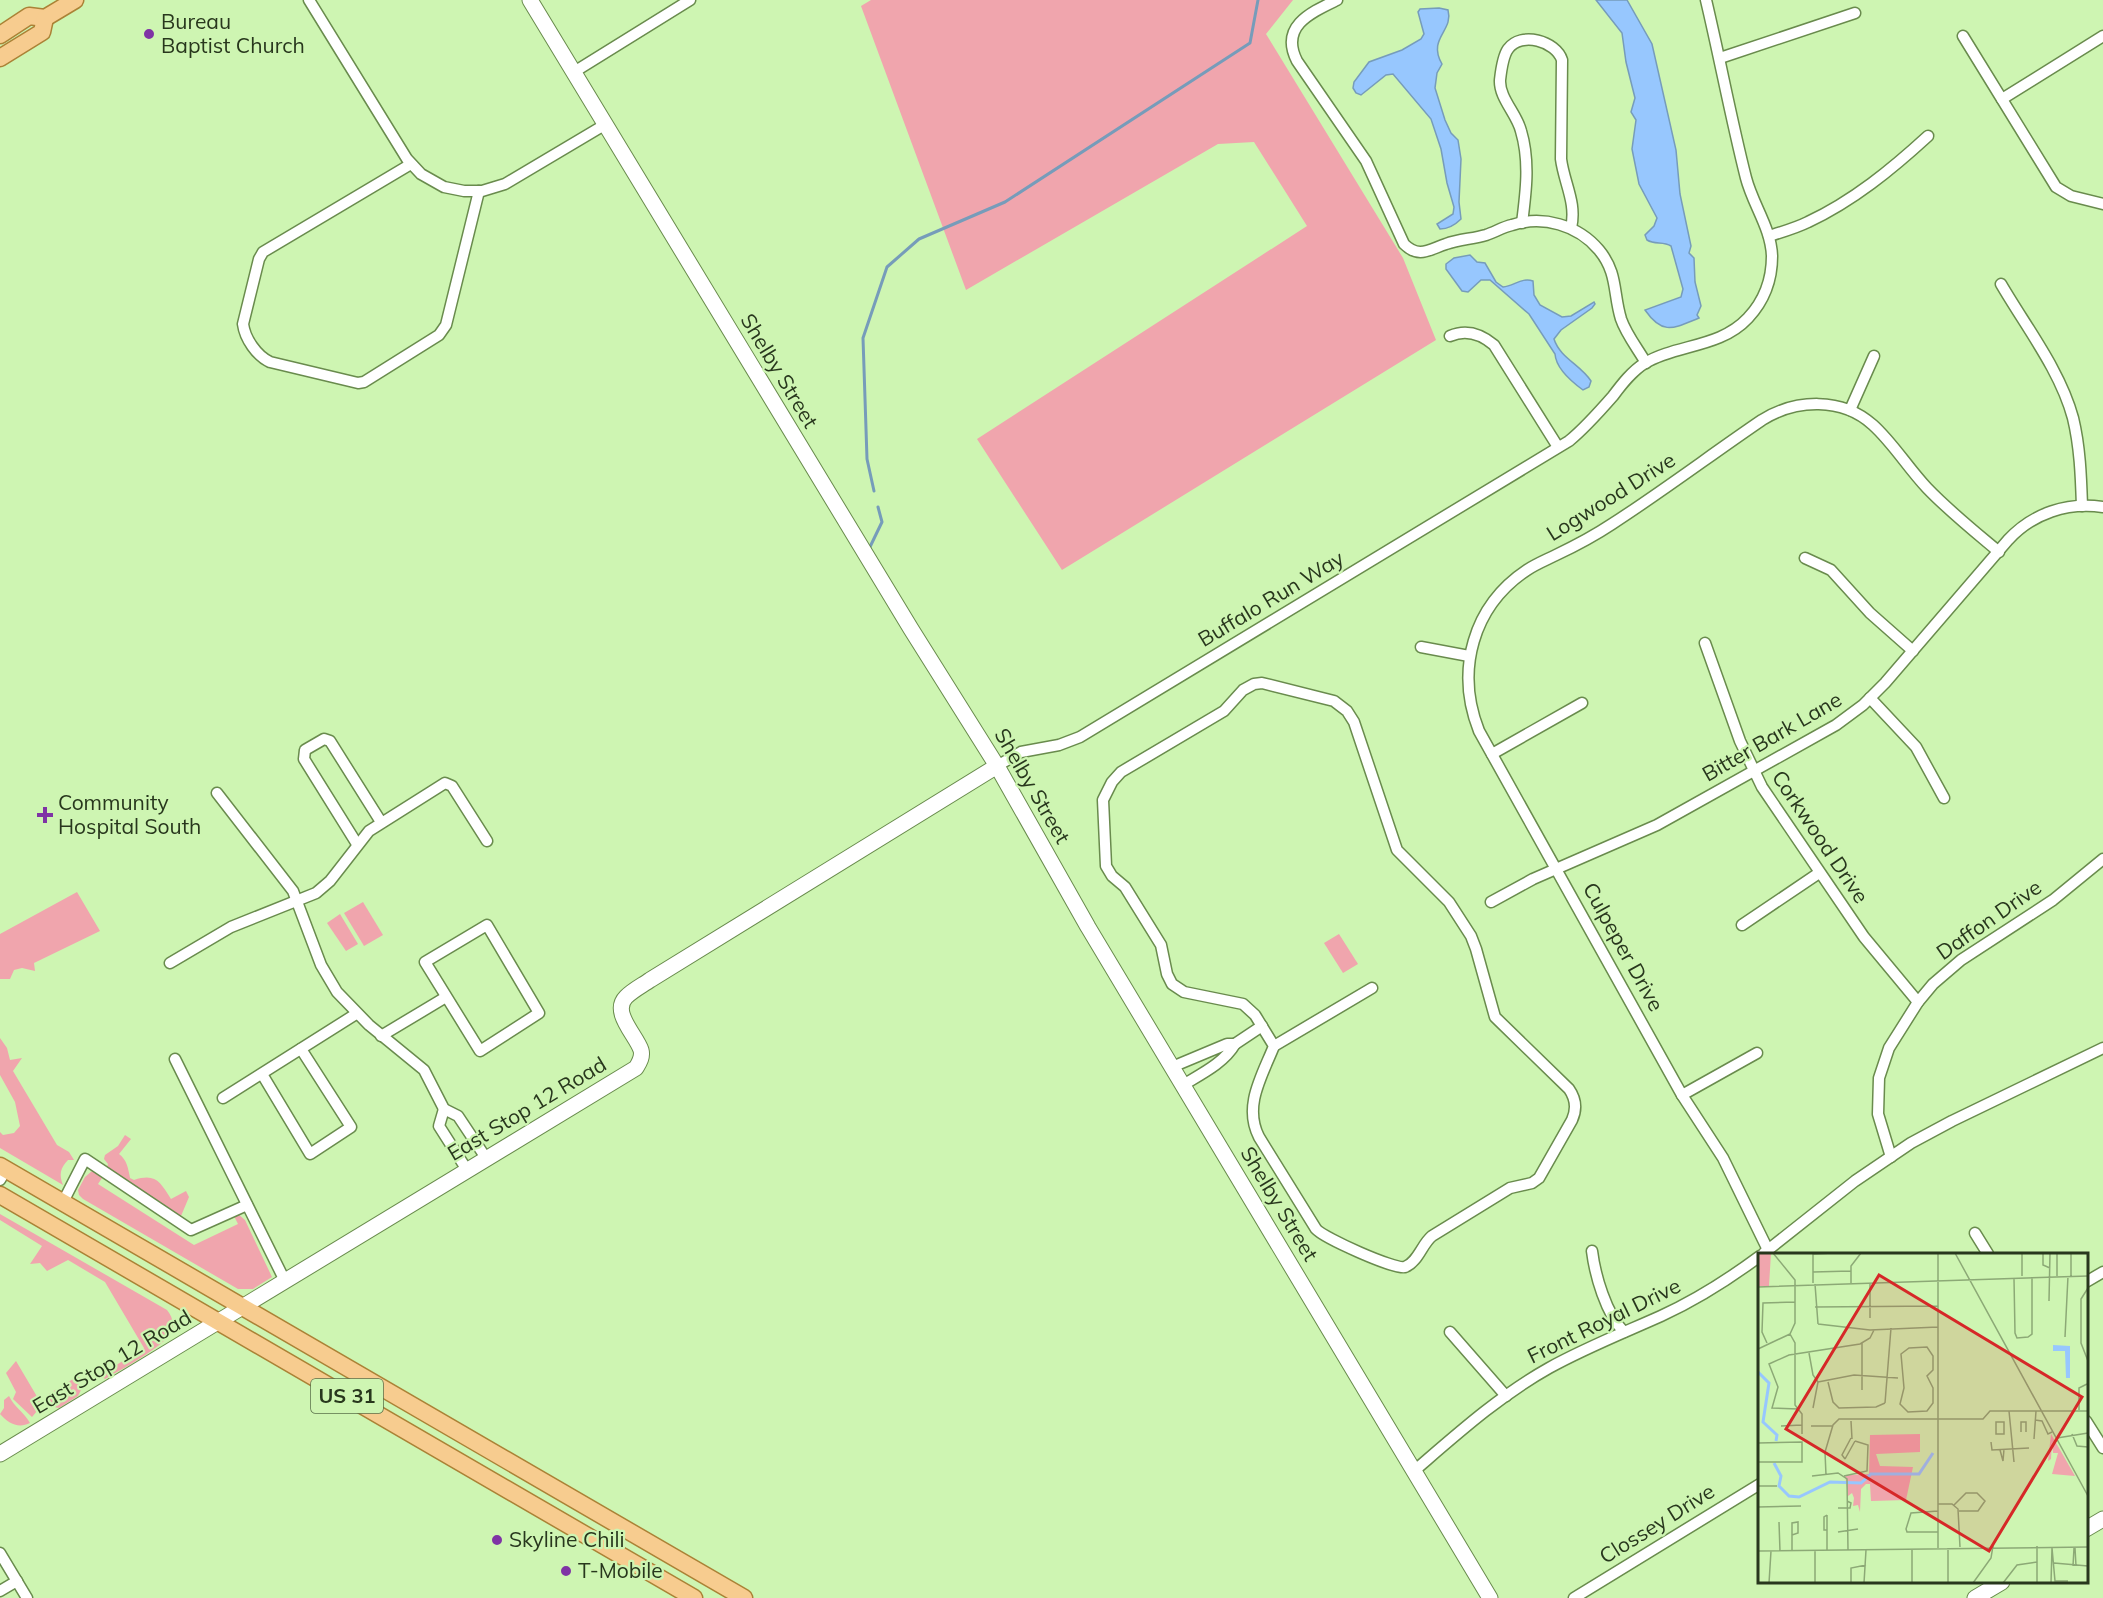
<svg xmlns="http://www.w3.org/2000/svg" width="2103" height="1598" viewBox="0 0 2103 1598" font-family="Mulish,sans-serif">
	<rect width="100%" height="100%" fill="#cef5b2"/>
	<!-- green -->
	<g fill="#f0a5ad">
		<path d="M871 0H1293L1266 34 1403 258 1436 340 1062 570 977 439 1307 226 1254 142 1218 144 966 290 861 6Z"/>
		<path d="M77 892 100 931 34 963 35 971 22 968 14 970 10 979H0V934Z"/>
		<path d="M363 902 383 935 364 946 344 913Z"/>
		<path d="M340 914 358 944 346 951 327 923Z"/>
		<path d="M1339 934 1358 964 1343 973 1324 943Z"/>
		<path d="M0 1038 7 1048 10 1060 22 1058 13 1071 57 1145 69 1152 74 1160H68C60 1168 59 1175 63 1185L0 1148V1132L3 1135 14 1133 20 1126 15 1102 0 1075Z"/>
		<path d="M125 1135 131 1139 119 1154C127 1160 128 1168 130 1178L134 1180C156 1173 160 1182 171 1199L186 1191 189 1197 181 1216 107 1167 108 1164 104 1159 105 1155 118 1146Z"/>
		<path d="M92 1171 104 1175 98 1184 194 1245 238 1224 234 1216 238 1214 245 1220 272 1277 253 1289H238L83 1199 79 1195 78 1190 85 1177Z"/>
		<path d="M0 1214 167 1310C172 1316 175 1324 171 1332 164 1347 120 1370 105 1379L100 1375 144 1348 105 1282 68 1260 47 1271 40 1263 30 1264 42 1246 0 1220Z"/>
		<path d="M16 1361 42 1405 32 1417 13 1399 16 1392 6 1373Z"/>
		<path d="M78 1376 82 1380 78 1383 82 1388 78 1396 59 1408 54 1407 47 1395Z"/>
		<path d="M9 1396C14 1407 24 1412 30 1423 18 1429 8 1423 0 1414L4 1408V1400Z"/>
	</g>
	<!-- water -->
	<g fill="#97c7fe" stroke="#769cba" stroke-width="1.5">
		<path d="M1596 0H1627L1652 44 1676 150 1680 194 1691 246 1689 253 1694 258 1695 282 1701 306 1697 315 1699 318C1674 328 1663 336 1645 310L1681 297 1683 289 1671 246C1663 241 1655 245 1647 240L1645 235 1654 226 1657 218 1639 184 1632 149 1636 120 1631 112 1635 98 1626 62 1622 33Z"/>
		<path d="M1439 8 1448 10C1454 31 1427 38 1442 64L1437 73 1435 88 1445 120 1451 133 1458 140 1461 159 1459 202 1461 219C1455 225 1449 229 1440 229L1437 224 1453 214 1454 207 1447 183 1441 149 1431 119 1393 74 1386 75 1361 95 1356 93 1353 88 1354 82 1369 62 1402 50 1421 39 1424 34 1418 12 1420 9Z"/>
		<path d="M1470 255 1477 262 1485 263 1496 282 1503 287C1514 286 1522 277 1533 281L1534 295 1540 305 1562 317 1571 316 1594 302 1595 304 1592 308 1561 330 1554 339C1560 358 1581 365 1591 381L1589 387 1583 390C1572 382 1556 368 1555 354L1529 314 1490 280H1481L1468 292 1462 291 1446 269V264L1454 258Z"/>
	</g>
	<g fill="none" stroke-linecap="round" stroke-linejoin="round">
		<!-- stream -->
		<g stroke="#769cba" stroke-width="3">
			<path d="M874 491 867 459 863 338 887 267 919 239 1005 202 1250 43 1258 0"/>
			<path d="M868 551 882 522 878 507"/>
		</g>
		<!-- street casing -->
		<g stroke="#698b4d" stroke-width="13">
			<g id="street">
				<path d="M309 0 407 159 421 174 444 187 464 191H482L505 184 606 124"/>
				<path d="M1337 0C1312 12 1279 26 1297 61L1366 161 1404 244C1419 259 1430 249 1446 244 1459 239 1473 239 1486 235 1495 232 1503 227 1512 225 1543 215 1578 225 1599 250 1618 273 1613 293 1621 319 1626 334 1638 349 1646 363"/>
				<path d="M1963 36 2056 187 2071 196 2103 204"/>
				<path d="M1720 58 1855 13"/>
				<path d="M574 72 690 0"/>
				<path d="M2002 99 2103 36"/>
				<path d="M411 164 263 252 259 259 243 324C245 339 257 356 270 362L358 383 364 382 439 335 446 325 479 191"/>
				<path d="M1522 223C1526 192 1530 161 1521 131 1517 114 1499 98 1500 80 1501 71 1503 56 1508 49 1521 31 1556 41 1562 60L1561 159C1564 183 1577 203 1571 228"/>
				<path d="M1769 236C1782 232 1796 228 1808 222 1853 201 1892 169 1928 136"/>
				<path d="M2001 284C2026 327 2060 370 2073 418 2080 447 2081 476 2082 506"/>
				<path d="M1450 336C1466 329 1481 334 1494 345L1558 447"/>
				<path d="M1850 410 1874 356"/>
				<path d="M1805 558 1831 570 1870 613 1913 651"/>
				<path d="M1705 643 1740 741 1762 787 1864 937 1918 1002"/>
				<path d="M1421 647 1469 656"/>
				<path d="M1262 683 1334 701 1347 711 1354 722 1397 850 1449 902 1471 936 1476 949 1495 1017 1569 1089C1576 1099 1577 1109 1572 1120L1539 1178 1532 1183 1510 1188 1432 1236C1422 1244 1418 1262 1405 1267 1395 1270 1324 1238 1316 1229L1259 1137C1243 1106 1262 1076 1274 1046L1255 1015 1243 1004 1184 992 1172 984 1167 974 1161 945 1125 887 1112 876 1106 866 1103 800 1112 782 1121 772 1224 711 1243 690 1254 684Z"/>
				<path d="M1870 698 1916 747 1944 798"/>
				<path d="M1492 754 1582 703"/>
				<path d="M997 766 1021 752 1059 745 1080 737 1569 441C1585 428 1599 412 1613 396 1622 384 1632 371 1645 363 1677 344 1720 348 1748 318 1764 301 1772 279 1772 256 1771 228 1753 205 1746 178 1731 119 1720 59 1706 0"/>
				<path d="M217 793 293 891 321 965 337 992 369 1025 424 1070 444 1109 458 1116 486 1158"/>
				<path d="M357 844 304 759 305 750 324 739 330 741 381 822"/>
				<path d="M1491 902 1533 879 1657 825 1836 725 1863 705 1885 683 2008 540C2033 513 2067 502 2103 507"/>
				<path d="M487 925 539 1013 480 1051 425 962Z"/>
				<path d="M1742 925 1819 873"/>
				<path d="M170 963 231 927 316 893 330 881 369 831 445 783 452 786 487 841"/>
				<path d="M381 1036 446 997"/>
				<path d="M1235 1044 1262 1026"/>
				<path d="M1274 1046 1372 988"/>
				<path d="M175 1059 285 1281"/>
				<path d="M1172 1067 1227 1044H1235C1224 1063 1201 1074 1183 1085"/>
				<path d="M262 1074 310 1154 351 1127 301 1049"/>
				<path d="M1682 1095 1757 1053"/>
				<path d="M223 1098 356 1014"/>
				<path d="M444 1109 439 1126 467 1170"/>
				<path d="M1891 1157 1878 1114 1879 1078 1889 1048 1918 1002 1933 984 1961 960 2053 900 2103 859"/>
				<path d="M0 1180 6 1170"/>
				<path d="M63 1202 85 1159 191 1230 247 1205"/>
				<path d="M1975 1233 1988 1254"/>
				<path d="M1768 1250 1723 1158 1682 1095 1479 731C1455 670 1473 606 1527 570 1536 564 1546 560 1556 555 1575 546 1594 536 1612 524 1663 491 1712 454 1762 420 1796 399 1842 397 1873 425 1893 443 1908 468 1927 488 1949 511 1974 531 1999 552"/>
				<path d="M1592 1251C1595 1275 1606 1314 1624 1332"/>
				<path d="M1764 1253 1855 1181 1911 1143 1952 1121 2103 1048"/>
				<path d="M2086 1282 2103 1272"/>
				<path d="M1450 1332 1506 1396"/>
				<path d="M2086 1421 2103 1448"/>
				<path d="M1414 1471C1457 1434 1499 1396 1549 1368 1585 1348 1623 1333 1661 1316 1696 1300 1729 1279 1760 1256"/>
				<path d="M0 1553 27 1598"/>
				<path d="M0 1591 17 1581"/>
				<path d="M1574 1598 1760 1484"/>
			</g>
		</g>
		<!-- secondary casing -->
		<g stroke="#698b4d" stroke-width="17">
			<g id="secondary">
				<path d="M530 0 911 629 997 766 1088 927 1490 1598"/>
				<path d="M0 1454 636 1068C639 1063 643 1057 641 1050 636 1035 611 1012 626 997 633 990 643 985 650 980L997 766"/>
				<path d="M2086 1529 2103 1519"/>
				<path d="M1975 1598 2002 1582"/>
			</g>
		</g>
		<!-- primary casing -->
		<g stroke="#ab8236" stroke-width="19">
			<g id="primary">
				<path d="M0 35 29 16 45 18 75 0"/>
				<path d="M0 58 42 32 45 18"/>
				<path d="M0 1166 744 1598"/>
				<path d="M0 1195 694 1598"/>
			</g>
		</g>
		<!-- street -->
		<use href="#street" stroke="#fff" stroke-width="10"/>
		<!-- secondary -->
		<use href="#secondary" stroke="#fff" stroke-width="15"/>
		<!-- primary -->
		<use href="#primary" stroke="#f7cc8f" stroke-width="16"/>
	</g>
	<!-- markers -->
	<g fill="#7f33a5" stroke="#cef5b2" stroke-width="2">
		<circle cx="149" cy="34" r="6"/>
		<path d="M42 806h6v6h6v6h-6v6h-6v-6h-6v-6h6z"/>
		<circle cx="497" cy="1540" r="6"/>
		<circle cx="566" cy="1571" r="6"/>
	</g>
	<g text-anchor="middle" stroke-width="4.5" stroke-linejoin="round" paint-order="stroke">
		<!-- shield labels -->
		<rect fill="#cef5b2" stroke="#5a704a" stroke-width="1.5" x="311" y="1379" width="72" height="34" rx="4.5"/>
		<g font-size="20" font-weight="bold" fill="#28371d">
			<text x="347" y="1403">US 31</text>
		</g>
		<!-- poi labels -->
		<g font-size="21" fill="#28371d" stroke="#cef5b2" text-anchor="start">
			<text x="161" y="29">Bureau<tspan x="161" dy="24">Baptist Church</tspan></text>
			<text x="58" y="810">Community<tspan x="58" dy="24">Hospital South</tspan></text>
			<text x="509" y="1547">Skyline Chili</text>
			<text x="578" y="1578">T-Mobile</text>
		</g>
		<!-- street labels -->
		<g font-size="21" fill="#28371d" stroke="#cef5b2">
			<text transform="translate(779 371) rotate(59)" y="7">Shelby Street</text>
			<text transform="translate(1611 497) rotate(-32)" y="7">Logwood Drive</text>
			<text transform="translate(1271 599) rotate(-31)" y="7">Buffalo Run Way</text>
			<text transform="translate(1772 737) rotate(-30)" y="7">Bitter Bark Lane</text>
			<text transform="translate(1032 786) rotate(60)" y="7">Shelby Street</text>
			<text transform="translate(1820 837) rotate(56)" y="7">Corkwood Drive</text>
			<text transform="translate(1989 920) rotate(-35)" y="7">Daffon Drive</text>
			<text transform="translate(1623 947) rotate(61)" y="7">Culpeper Drive</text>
			<text transform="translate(527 1109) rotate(-31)" y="7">East Stop 12 Road</text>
			<text transform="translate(1279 1204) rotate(59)" y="7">Shelby Street</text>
			<text transform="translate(1604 1321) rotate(-26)" y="7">Front Royal Drive</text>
			<text transform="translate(112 1362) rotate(-31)" y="7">East Stop 12 Road</text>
			<text transform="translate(1657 1524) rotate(-32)" y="7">Clossey Drive</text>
		</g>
	</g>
	<!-- overview -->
	<g transform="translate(1758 1253)">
		<rect width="330" height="330" fill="#cef5b2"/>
		<path d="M0 0H13L11 33H0ZM162 181V199L118 201 122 213 155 214 148 247 113 248 112 231H108L103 236 102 259 100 252 95 253 96 245 94 240 90 243 87 222 111 221 112 182ZM293 181 317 223 294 221 300 200H295L294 188 293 206 290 208Z" fill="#f0a5ad"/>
		<path d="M295 92 312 93V125H308L307 98H295Z" fill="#97c7fe"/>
		<path fill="none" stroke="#97c7fe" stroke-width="3" d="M0 119 11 130 5 169 19 182 18 188M16 210 23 223 21 233 31 243 41 244 72 229 103 230 113 221H161L175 200"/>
		<path fill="none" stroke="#8ca976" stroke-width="1.5" d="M15 0 37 27V70L32 81M55 0V30M197 0 330 243M264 0V23M285 0V12L292 15M55 1 75 0M55 19 93 18M299 23V0M313 23V0M256 26 257 80 259 85 270 84 274 81V24M93 30V13L103 0M57 31 60 71M0 34 330 23M330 35 323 46V90L330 108M291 48 292 0M57 54 180 53M112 65V30M60 71 112 77 180 74M32 81 37 90V152L44 161V181M307 84 310 23M9 90 4 79 5 50 37 49M151 95 169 94 175 103V117L169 123 175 135V150L169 158 150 159 142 151 146 135 143 101ZM0 96 32 81M51 100 55 122 60 129M60 129 96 122 140 125M70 129 75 149 81 155 118 154 127 150M104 137V90M127 150 133 75M55 155 60 129M40 156 14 155 20 134 11 111 31 102 102 91 112 85 116 77M321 157V135L329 131M251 158 256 209M277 167 284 168 290 181 294 179M93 168 94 186M238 169H246V181H238ZM23 173 44 172M53 173H74M263 179V169H268V179M314 181 319 193 330 194M299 185 330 180M276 186 278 158M233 189 234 197 271 195M0 190 44 189V209H0M242 197 245 208 246 196M87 206 84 202 93 185M87 206 97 188M68 222 67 199 75 172 81 166H225L232 158H330M54 223 80 220 89 226 90 297M86 223 109 218 110 192 97 188M0 233H19M180 251H194L200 256 202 294M196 252 208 240H219L227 248 220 258H201M0 254 43 253M80 255H92L93 250 89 248M180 258 153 260 148 276 149 279H180M21 269 22 298M69 277H66V264L69 262M80 279 100 276M34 282 40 280V269L34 270V298M279 293V330M180 295V0M190 295V330M294 295 297 328H310M317 295 318 313M69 297V262M0 298 330 294M57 298V330M296 310 330 313M315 313 316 295M11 330 13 298M93 330V315L108 312M106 330 108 297M154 330V296M215 330 233 305 235 293M245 330 259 312 279 309M293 330 294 295"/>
		<path fill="#d62828" fill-opacity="0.15" stroke="#d62828" stroke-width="3" d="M121 22 324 144 231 298 28 176Z"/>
		<rect width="330" height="330" fill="none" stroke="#28371d" stroke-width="3"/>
	</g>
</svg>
